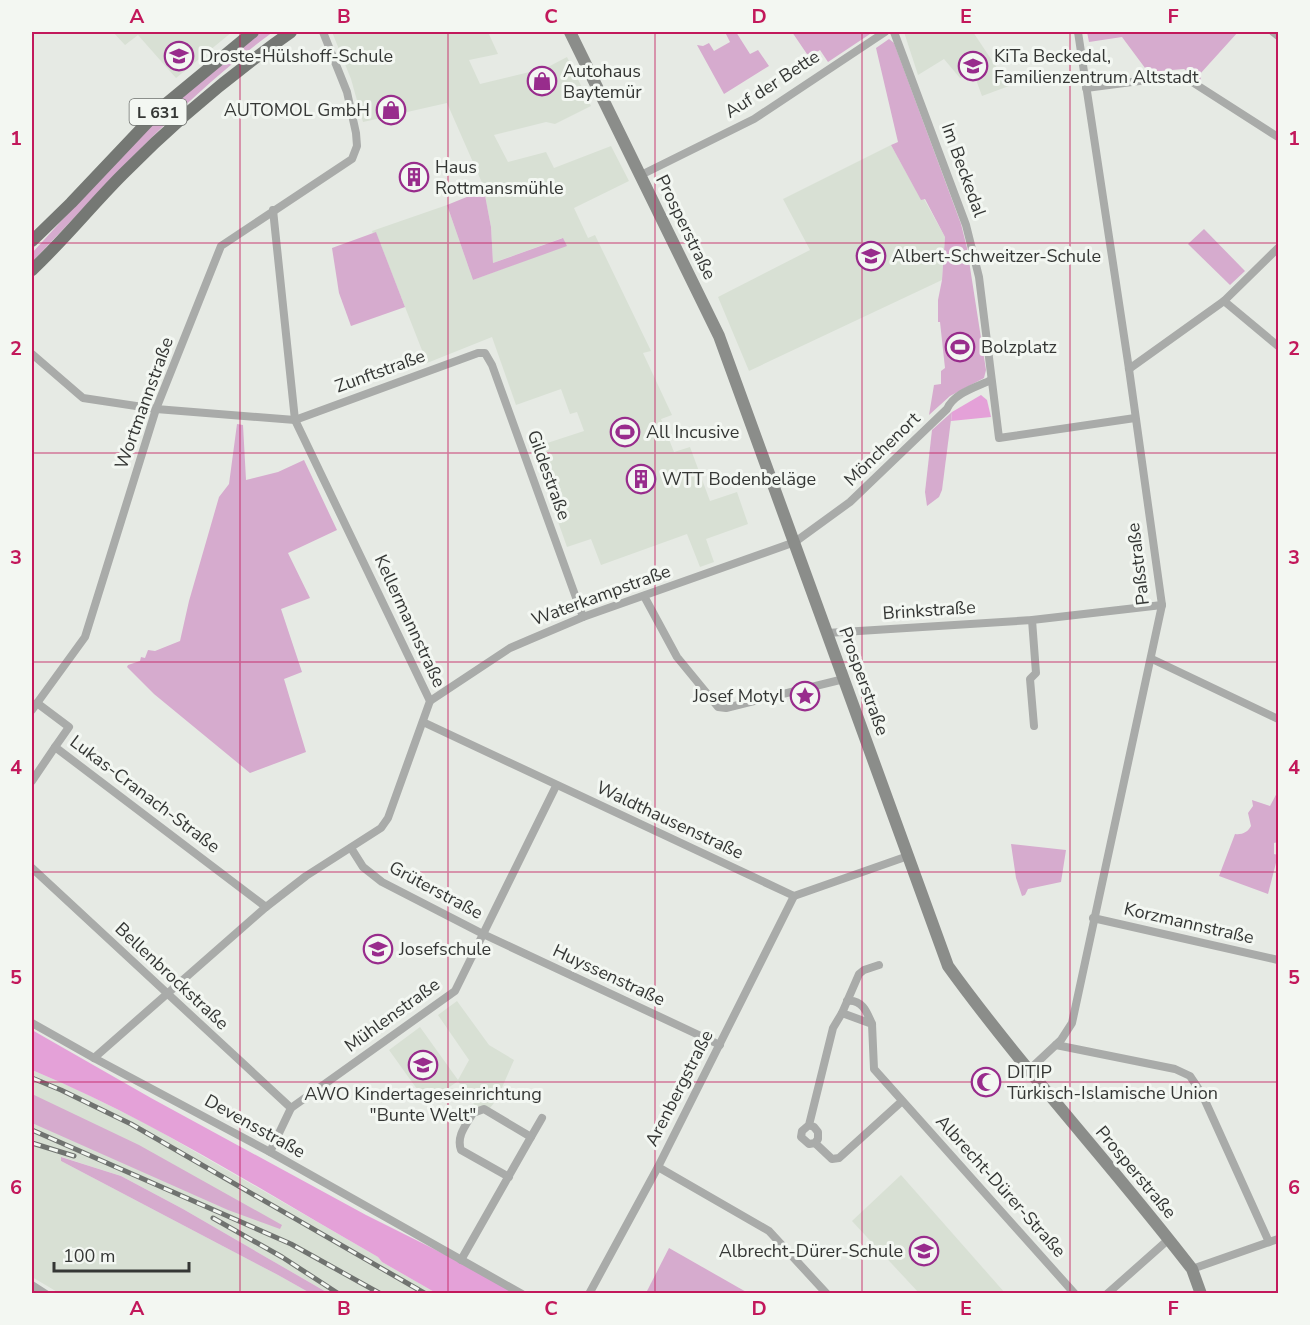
<svg xmlns="http://www.w3.org/2000/svg" width="1310" height="1325" viewBox="0 0 1310 1325" font-family="'Nunito Sans',sans-serif">
	<rect width="100%" height="100%" fill="#e6eae4"/>
	<!-- built -->
	<g fill="#d8e0d4">
		<path d="M113 32H232L176 78 138 35 125 45Z"/>
		<path d="M332 32H488L498 54 469 60 480 84 546 68 567 57 591 106 555 124 546 122 494 135 508 162 546 152 554 168 611 146 629 181 574 208 588 238 595 235 651 351 643 353 672 415 661 419 674 452 690 447 710 501 737 492 748 524 706 539 714 562 700 567 687 534 601 565 591 539 567 547 532 448 584 431 577 412 570 414 561 389 516 405 492 337 427 363 376 233 373 234 372 231 447 205 473 280 566 245 562 238 493 263 491 227 483 185 447 103 363 122 351 79Z"/>
		<path d="M904 32H973L1009 86 982 96 974 74 960 78 944 59 918 75Z"/>
		<path d="M891 145 921 199H924L945 237 942 280 749 371 718 297 810 250 783 199Z"/>
		<path d="M457 1001 489 1045 514 1060 497 1099 490 1108 476 1107 458 1081 427 1103 389 1050 420 1027 458 1080 469 1060 438 1015Z"/>
		<path d="M32 1070 76 1089 147 1124 378 1257 382 1262 436 1293H328L183 1209 121 1176 62 1157 61 1161 278 1275 310 1293H59L32 1277Z"/>
		<path d="M901 1175 1005 1293H919L852 1221Z"/>
	</g>
	<!-- green -->
	<g fill="#d6abce">
		<path d="M261 32H273C183 98 109 182 32 262V253L128 148 174 103Z"/>
		<path d="M725 32H736L750 54 758 50 769 66 724 94 697 45 703 46 709 43 714 51 730 42Z"/>
		<path d="M792 32H873L828 62 820 50 809 57Z"/>
		<path d="M1087 32H1238L1200 74 1201 80 1184 69 1148 72 1122 37 1089 42Z"/>
		<path d="M889 39 894 43 961 224 967 248 986 370 984 378 950 396 929 415 934 385 941 384V371L945 368 940 322H938V300L942 280 945 237 925 199 921 200 891 145 898 142 876 48Z"/>
		<path d="M484 190 491 227 493 263 563 238 567 246 473 280 447 205Z"/>
		<path d="M1204 229 1245 271 1230 285 1188 244Z"/>
		<path d="M376 232 405 307 351 326 339 293 332 248Z"/>
		<path d="M952 412 942 490 939 497 927 506 925 492 932 430Z"/>
		<path d="M237 424 243 425 246 480 278 472 304 460 337 530 288 553 310 598 281 609 302 672 284 679 306 752 250 773 154 694 127 667 128 665 140 661 141 657 145 658 148 650 155 651 180 641 189 601 219 497 229 484Z"/>
		<path d="M1278 791V842L1274 843V854L1278 855 1268 894 1219 876 1235 834C1242 835 1248 832 1251 826L1248 813 1253 806 1252 800 1270 806Z"/>
		<path d="M1011 844 1066 850 1061 882 1028 889 1025 895 1022 896 1016 878Z"/>
		<path d="M32 1094 139 1145 282 1225 280 1229 228 1210 32 1123Z"/>
		<path d="M61 1157 121 1176 183 1209 328 1293H310L278 1275 61 1161Z"/>
		<path d="M669 1248 748 1293H646Z"/>
	</g>
	<!-- forest -->
	<g fill="#e4a1d8">
		<path d="M981 395 987 400 991 417 951 421 952 412Z"/>
		<path d="M32 1030 151 1098 366 1215 462 1263 516 1293H436L382 1262 378 1257C264 1192 153 1120 32 1070Z"/>
	</g>
	<g fill="none" stroke-linecap="round" stroke-linejoin="round">
		<!-- minor -->
		<g stroke="#a9aba9" stroke-width="8">
			<path d="M894 32 966 225 979 277 999 438 1135 418"/>
			<path d="M1273 32 1278 36"/>
			<path d="M1086 88 1170 77 1189 80 1278 137"/>
			<path d="M641 175 754 119 885 32"/>
			<path d="M1224 301 1278 346"/>
			<path d="M32 354 83 398 156 409 295 420 478 353H485L492 365 583 617"/>
			<path d="M1129 369 1224 301 1278 248"/>
			<path d="M644 596 677 657 718 707 726 708 844 679"/>
			<path d="M1032 620 1036 673 1030 679 1034 726"/>
			<path d="M827 633 1032 620 1162 605"/>
			<path d="M1152 659 1278 719"/>
			<path d="M430 701 510 648 531 639 583 617 795 542 850 502 947 409C954 393 977 387 991 380"/>
			<path d="M37 703 69 727 55 747 266 907"/>
			<path d="M32 710 85 637 156 409 221 246 352 159 357 146 356 133 347 92 323 32"/>
			<path d="M423 722 794 896 908 856"/>
			<path d="M32 781 55 747"/>
			<path d="M351 848 363 867 382 882 483 934 720 1045"/>
			<path d="M32 868 291 1108"/>
			<path d="M1093 918 1278 960"/>
			<path d="M847 1001C862 999 867 1012 872 1024"/>
			<path d="M842 1013 859 974 864 970 879 965"/>
			<path d="M32 1023 94 1058 270 1152 522 1294"/>
			<path d="M1056 1045 1175 1069 1190 1076 1202 1094 1269 1242"/>
			<path d="M94 1058 266 907 306 876 381 828 388 818 430 701 295 420 273 210"/>
			<path d="M1029 1070 1061 1040 1072 1023 1162 605 1129 369 1078 32"/>
			<path d="M809 1125 814 1127 818 1132V1139L815 1143 809 1144 801 1137 802 1131 809 1125 833 1028 842 1013 872 1024 874 1069 1075 1294"/>
			<path d="M531 1137 542 1118"/>
			<path d="M815 1143 832 1159 839 1158 901 1102"/>
			<path d="M270 1152 291 1108 455 991 556 786"/>
			<path d="M658 1167 769 1231 827 1294"/>
			<path d="M461 1260 531 1137 484 1109 473 1113C466 1125 456 1136 461 1150L509 1177"/>
			<path d="M1192 1269 1278 1239"/>
			<path d="M32 1285 46 1294"/>
			<path d="M589 1294 658 1167 794 896"/>
			<path d="M1107 1294 1169 1239"/>
		</g>
		<!-- secondary -->
		<path stroke="#8b8d8a" stroke-width="12" d="M570 32 719 336 948 966C1024 1071 1113 1166 1192 1269L1201 1294"/>
		<!-- primary -->
		<g stroke="#757874" stroke-width="12">
			<path d="M32 241 71 203 161 108 253 32"/>
			<path d="M32 270C64 240 92 205 123 174 175 121 231 74 291 32"/>
		</g>
		<!-- rail casing -->
		<g stroke="#707370" stroke-width="5">
			<g id="rail">
				<path d="M32 1078 61 1090 131 1124 426 1294"/>
				<path d="M32 1130 291 1244 381 1294"/>
				<path d="M32 1143 74 1156"/>
				<path d="M213 1218 282 1257 339 1294"/>
			</g>
		</g>
		<!-- rail -->
		<use href="#rail" stroke="#f3f7f2" stroke-width="3" stroke-dasharray="9" stroke-linecap="butt"/>
	</g>
	<!-- grid -->
	<path fill="none" stroke="#c2185b" stroke-width="1.5" stroke-opacity="0.55" d="M240 32V1294M448 32V1294M655 32V1294M862 32V1294M1070 32V1294M32 243H1278M32 453H1278M32 662H1278M32 872H1278M32 1082H1278"/>
	<!-- icons -->
	<defs>
		<g id="school-ring" transform="scale(1.5)"><circle r="9.5" fill="#f3f7f2" stroke="#982c8c" stroke-width="1.5"/><path d="M0-5L7-2L0 1L-7-2ZM-4 1L0 2.5L4 1V4Q0 6-4 4Z" fill="#982c8c"/></g>
		<g id="shop-ring" transform="scale(1.5)"><circle r="9.5" fill="#f3f7f2" stroke="#982c8c" stroke-width="1.5"/><path d="M-5-2.5h2.3a2.7 3.5 0 0 1 5.4 0H5L5.5 6h-11ZM-1.5-2.5h3a1.5 2.3 0 0 0-3 0Z" fill="#982c8c"/></g>
		<g id="building-ring" transform="scale(1.5)"><circle r="9.5" fill="#f3f7f2" stroke="#982c8c" stroke-width="1.5"/><path d="M-4-6H4V6H1V3H-1V6H-4ZM-2.5-4.3h1.7v1.8h-1.7ZM.8-4.3h1.7v1.8H.8ZM-2.5-1h1.7V.8h-1.7ZM.8-1h1.7V.8H.8Z" fill="#982c8c"/></g>
		<g id="stadium-ring" transform="scale(1.5)"><circle r="9.5" fill="#f3f7f2" stroke="#982c8c" stroke-width="1.5"/><path d="M0-5a6.5 5 0 1 0 0 10a6.5 5 0 1 0 0-10ZM-3.5-1.8h7v3.6h-7Z" fill="#982c8c"/></g>
		<g id="sight-ring" transform="scale(1.5)"><circle r="9.5" fill="#f3f7f2" stroke="#982c8c" stroke-width="1.5"/><path d="M0-6L1.8-2.2L6-1.7L2.9 1.2L3.7 5.4L0 3.3L-3.7 5.4L-2.9 1.2L-6-1.7L-1.8-2.2Z" fill="#982c8c"/></g>
		<g id="mosque-ring" transform="scale(1.5)"><circle r="9.5" fill="#f3f7f2" stroke="#982c8c" stroke-width="1.5"/><path d="M3.5-4.9A6 6 0 1 0 3.5 4.9A5 5 0 1 1 3.5-4.9Z" fill="#982c8c"/></g>
	</defs>
	<g fill-rule="evenodd">
		<use href="#school-ring" x="179" y="56"/>
		<use href="#school-ring" x="973" y="66"/>
		<use href="#shop-ring" x="542" y="81"/>
		<use href="#shop-ring" x="391" y="110"/>
		<use href="#building-ring" x="414" y="177"/>
		<use href="#school-ring" x="871" y="256"/>
		<use href="#stadium-ring" x="960" y="347"/>
		<use href="#stadium-ring" x="625" y="432"/>
		<use href="#building-ring" x="641" y="479"/>
		<use href="#sight-ring" x="805" y="696"/>
		<use href="#school-ring" x="378" y="949"/>
		<use href="#school-ring" x="423" y="1065"/>
		<use href="#mosque-ring" x="986" y="1082"/>
		<use href="#school-ring" x="924" y="1251"/>
	</g>
	<g text-anchor="middle" stroke-width="6" stroke-linejoin="round" paint-order="stroke">
		<!-- shield labels -->
		<rect fill="#f3f7f2" stroke="#6e716e" stroke-width="1.5" x="129.5" y="99" width="57" height="26" rx="4.5"/>
		<g font-size="16" font-weight="bold" fill="#353735">
			<text x="158" y="118">L 631</text>
		</g>
		<!-- poi labels -->
		<g font-size="18" fill="#353735" stroke="#f3f7f2" text-anchor="start">
			<text x="200" y="62">Droste-Hülshoff-Schule</text>
			<text x="994" y="62">KiTa Beckedal,<tspan x="994" dy="21">Familienzentrum Altstadt</tspan></text>
			<text x="563" y="77">Autohaus<tspan x="563" dy="21">Baytemür</tspan></text>
			<text x="370" y="116" text-anchor="end">AUTOMOL GmbH</text>
			<text x="435" y="173">Haus<tspan x="435" dy="21">Rottmansmühle</tspan></text>
			<text x="892" y="262">Albert-Schweitzer-Schule</text>
			<text x="981" y="353">Bolzplatz</text>
			<text x="646" y="438">All Incusive</text>
			<text x="662" y="485">WTT Bodenbeläge</text>
			<text x="784" y="702" text-anchor="end">Josef Motyl</text>
			<text x="399" y="955">Josefschule</text>
			<text x="1007" y="1078">DITIP<tspan x="1007" dy="21">Türkisch-Islamische Union</tspan></text>
			<text x="423" y="1100" text-anchor="middle">AWO Kindertageseinrichtung<tspan x="423" dy="21">"Bunte Welt"</tspan></text>
			<text x="903" y="1257" text-anchor="end">Albrecht-Dürer-Schule</text>
		</g>
		<!-- street labels -->
		<g font-size="18" fill="#353735" stroke="#f3f7f2">
			<text transform="translate(772 84) rotate(-33)" y="6">Auf der Bette</text>
			<text transform="translate(964 170) rotate(70)" y="6">Im Beckedal</text>
			<text transform="translate(686 227) rotate(64)" y="6">Prosperstraße</text>
			<text transform="translate(380 371) rotate(-20)" y="6">Zunftstraße</text>
			<text transform="translate(144 403) rotate(-70)" y="6">Wortmannstraße</text>
			<text transform="translate(882 449) rotate(-44)" y="6">Mönchenort</text>
			<text transform="translate(549 475) rotate(70)" y="6">Gildestraße</text>
			<text transform="translate(1138 564) rotate(-97)" y="6">Paßstraße</text>
			<text transform="translate(601 595) rotate(-20)" y="6">Waterkampstraße</text>
			<text transform="translate(929 610) rotate(-4)" y="6">Brinkstraße</text>
			<text transform="translate(410 621) rotate(65)" y="6">Kellermannstraße</text>
			<text transform="translate(864 681) rotate(70)" y="6">Prosperstraße</text>
			<text transform="translate(145 794) rotate(37)" y="6">Lukas-Cranach-Straße</text>
			<text transform="translate(670 820) rotate(25)" y="6">Waldthausenstraße</text>
			<text transform="translate(436 890) rotate(28)" y="6">Grüterstraße</text>
			<text transform="translate(1189 923) rotate(13)" y="6">Korzmannstraße</text>
			<text transform="translate(609 975) rotate(25)" y="6">Huyssenstraße</text>
			<text transform="translate(172 976) rotate(43)" y="6">Bellenbrockstraße</text>
			<text transform="translate(392 1015) rotate(-36)" y="6">Mühlenstraße</text>
			<text transform="translate(679 1088) rotate(-63)" y="6">Arenbergstraße</text>
			<text transform="translate(255 1126) rotate(29)" y="6">Devensstraße</text>
			<text transform="translate(1136 1172) rotate(50)" y="6">Prosperstraße</text>
			<text transform="translate(1001 1186) rotate(48)" y="6">Albrecht-Dürer-Straße</text>
		</g>
	</g>
	<!-- border -->
	<rect width="1310" height="1325" fill="none" stroke="#f3f7f2" stroke-width="66"/>
	<!-- scale -->
	<path d="M54 1262v9h135v-9" fill="none" stroke="#353735" stroke-width="3"/>
	<text x="63" y="1262" font-size="18" fill="#353735" stroke="#f3f7f2" stroke-width="4.5" paint-order="stroke">100 m</text>
	<rect x="33" y="33" width="1244" height="1259" fill="none" stroke="#c2185b" stroke-width="2"/>
	<g font-size="20" text-anchor="middle" font-weight="bold" fill="#c2185b">
		<text x="137" y="23">A</text>
		<text x="344" y="23">B</text>
		<text x="551" y="23">C</text>
		<text x="759" y="23">D</text>
		<text x="966" y="23">E</text>
		<text x="1173" y="23">F</text>
		<text x="16" y="145">1</text>
		<text x="1294" y="145">1</text>
		<text x="16" y="355">2</text>
		<text x="1294" y="355">2</text>
		<text x="16" y="564">3</text>
		<text x="1294" y="564">3</text>
		<text x="16" y="774">4</text>
		<text x="1294" y="774">4</text>
		<text x="16" y="984">5</text>
		<text x="1294" y="984">5</text>
		<text x="16" y="1194">6</text>
		<text x="1294" y="1194">6</text>
		<text x="137" y="1315">A</text>
		<text x="344" y="1315">B</text>
		<text x="551" y="1315">C</text>
		<text x="759" y="1315">D</text>
		<text x="966" y="1315">E</text>
		<text x="1173" y="1315">F</text>
	</g>
</svg>
